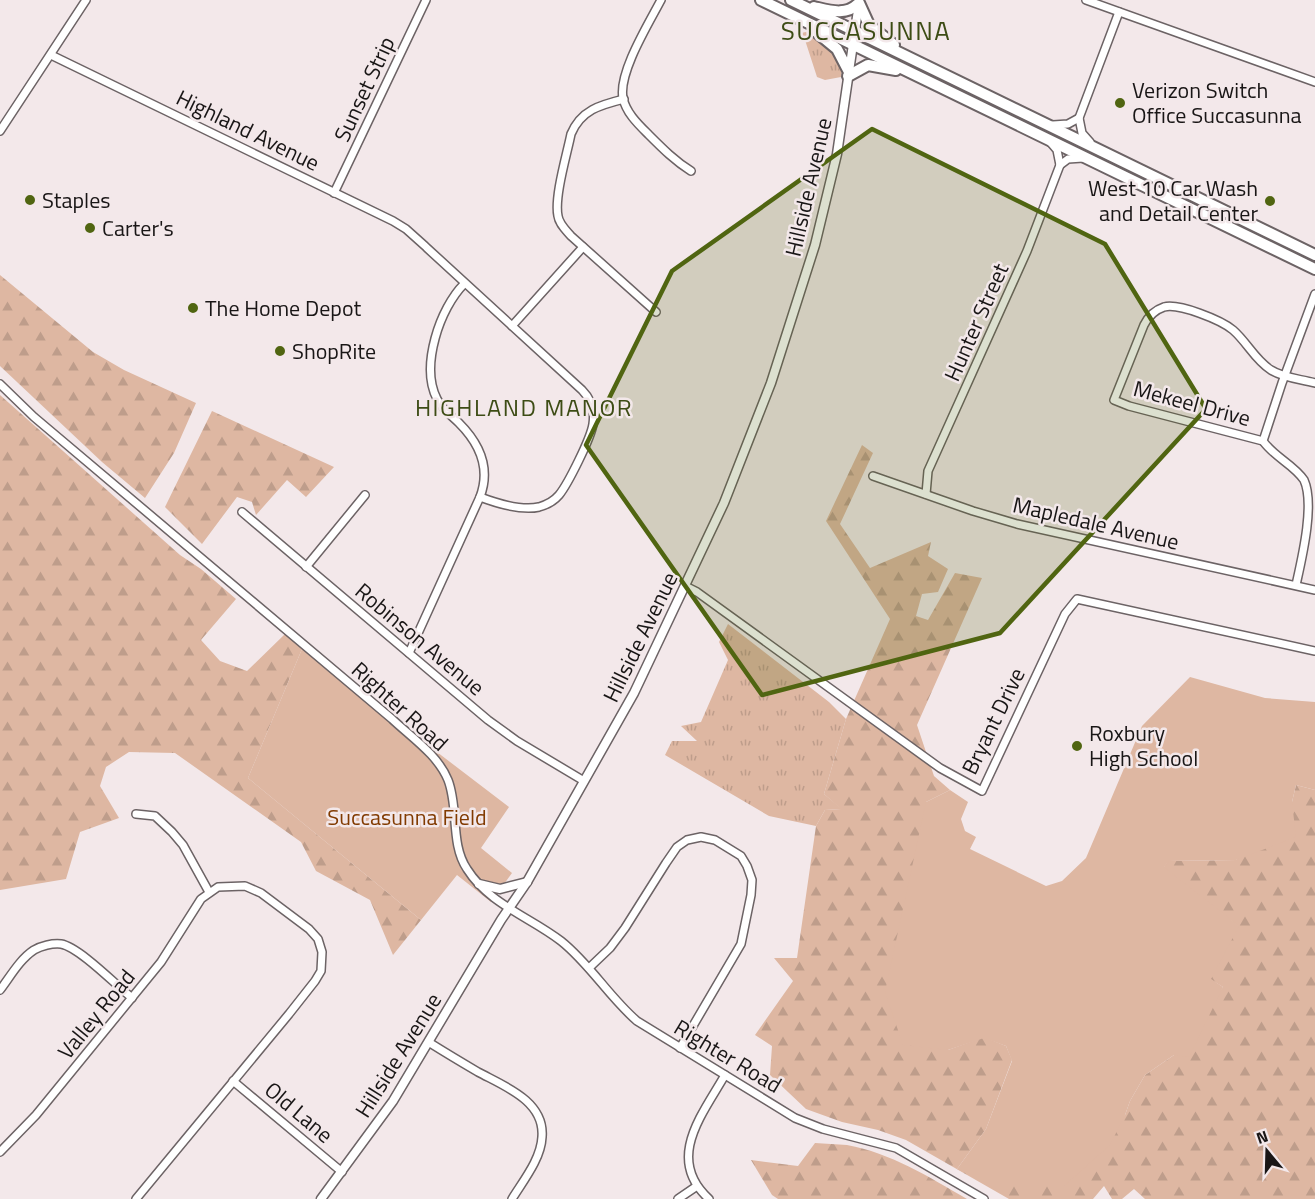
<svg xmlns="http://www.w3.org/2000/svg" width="1315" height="1199" viewBox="0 0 1315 1199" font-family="'Titillium Web',sans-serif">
	<defs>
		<pattern id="grass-tufts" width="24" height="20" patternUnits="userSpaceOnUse" patternTransform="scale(1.5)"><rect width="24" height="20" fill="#deb7a2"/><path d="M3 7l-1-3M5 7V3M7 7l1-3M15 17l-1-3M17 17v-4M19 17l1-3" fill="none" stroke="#be9d8b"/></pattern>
		<pattern id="forest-firs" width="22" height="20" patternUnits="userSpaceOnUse" patternTransform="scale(1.5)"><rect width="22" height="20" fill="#deb7a2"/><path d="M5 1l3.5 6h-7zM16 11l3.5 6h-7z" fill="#be9d8b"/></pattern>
	</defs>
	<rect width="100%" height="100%" fill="#f3e8ea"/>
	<!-- grass -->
	<g fill="url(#grass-tufts)">
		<path d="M806 32C821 41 847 56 841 77L825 80 817 77 805 40H801V33Z"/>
		<path d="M1063 137 1315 259V265L1061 141Z"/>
		<path d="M728 624 829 702 846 719 824 794 842 809 825 810 816 826 769 816 665 755 672 741H697L681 726 701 722 728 660 719 642Z"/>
	</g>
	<!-- forest -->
	<g fill="url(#forest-firs)">
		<path d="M0 275 93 352 124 370 196 403 174 453 145 498 102 462 0 366Z"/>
		<path d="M0 395 180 555 201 569 236 599 201 640 220 661 247 671 285 634 302 649 248 778 421 920 393 955 370 900 316 871 301 842 175 753 129 752 106 767 100 786 119 818 80 832 66 879 0 890Z"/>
		<path d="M212 411 334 467 306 497 287 480 256 515 252 502 237 497 202 544 165 507Z"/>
		<path d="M862 445 873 453 840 524 870 568 931 542 928 556 948 569 938 592 922 594 916 616 928 620 955 573 982 578 917 725 934 776 950 790 926 802 948 1050 984 1037 1006 1046 1012 1060 986 1129 957 1169 1125 1115 1130 1101 1145 1075 1174 1055 1223 987 1210 979 1238 926 1163 868 1168 861 1236 860 1292 802 1296 785 1315 790V1199H1145L1134 1189 1122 1199H1112L1104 1186 1093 1199H1009L906 1140 878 1130 842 1122 806 1109 770 1075 772 1046 755 1035 793 981 774 958H797L816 826 825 810 841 809 824 794 846 719 890 619 826 521Z"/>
		<path d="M815 1143C825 1144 837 1144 847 1145 891 1153 929 1177 967 1199H778L772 1195 751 1160 798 1166Z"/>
	</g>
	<!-- park -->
	<g fill="#deb7a2">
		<path d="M302 649 509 807 481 848 512 873 491 902 457 875 421 920 248 778Z"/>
		<path d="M1190 677 1265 698 1315 702V790L1296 785 1292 802 1296 837 1236 860 1169 861 1164 867 1239 926 1211 979 1223 987 1189 1057 1174 1055 1145 1075 1130 1101 1125 1115 1110 1145 1064 1186H991L957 1169 986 1129 1012 1061 1006 1046 984 1038 948 1050 903 1045 885 992 926 802 950 790 968 802 961 819 965 831 976 837 970 849 1046 886 1062 881 1086 858 1142 726Z"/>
	</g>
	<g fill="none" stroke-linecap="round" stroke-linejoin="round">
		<!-- minor casing -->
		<g stroke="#6c6365" stroke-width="10">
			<g id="minor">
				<path d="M661 0C649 23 618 73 623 98 626 113 639 125 649 135 663 149 675 161 691 171"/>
				<path d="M1086 0 1315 82"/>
				<path d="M51 55 393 221 406 229 425 246"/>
				<path d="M624 99C600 105 581 110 571 134 567 154 554 197 558 216 559 224 566 230 571 236L656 312"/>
				<path d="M1053 125 1068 124 1079 118"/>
				<path d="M0 131 86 0"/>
				<path d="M1090 142 1082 133 1079 118 1119 12"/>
				<path d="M1060 165 1068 159 1083 158"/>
				<path d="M334 193 426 0"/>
				<path d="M427 248 582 390C591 399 595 411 593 424 591 438 568 484 559 495 554 501 546 505 539 507 521 511 496 503 480 497"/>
				<path d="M512 326 583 247"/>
				<path d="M0 384 34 417 392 719C411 737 438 755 448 780 459 808 450 844 467 869 489 904 530 917 561 941 590 964 609 997 637 1021L795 1118 823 1129 896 1148 984 1199"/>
				<path d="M1263 441 1129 406 1114 400 1144 325C1148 317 1155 310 1164 307 1179 303 1221 320 1233 330 1247 342 1255 360 1271 370 1283 378 1301 379 1315 383"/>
				<path d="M873 476 973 511 1017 524 1315 590"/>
				<path d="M926 494 928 471 1027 251 1060 165 1057 150 1051 143"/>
				<path d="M242 512 488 720 517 741 584 781"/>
				<path d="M306 567 365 495"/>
				<path d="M1296 585C1302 558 1315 504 1304 480 1293 464 1274 457 1263 441L1282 383 1315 294"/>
				<path d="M685 586 697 592 940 768 982 791 1065 614 1077 599 1315 651"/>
				<path d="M409 653 480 497C491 468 480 444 459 423 451 415 442 409 437 399 420 366 440 308 464 284"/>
				<path d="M136 814 155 816 172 832 183 845 209 892"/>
				<path d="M589 968 610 948 625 928 666 863 677 847 687 840 701 837 715 840 741 856 747 866 752 880 751 895 741 944 680 1048"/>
				<path d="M0 990C10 977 20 959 34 950 41 946 52 943 61 944 79 947 116 985 132 998"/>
				<path d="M430 1043C446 1053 461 1062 478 1072 504 1086 545 1101 542 1137 541 1159 523 1181 512 1199"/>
				<path d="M233 1081 342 1172"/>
				<path d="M0 1152 36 1115 161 962 201 899 218 887 245 886 261 893 309 929 318 939 322 952 321 971 315 981 289 1014 136 1199"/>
				<path d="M678 1199 697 1186"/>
				<path d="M709 1199C665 1159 702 1115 725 1075"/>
			</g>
		</g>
		<!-- major casing -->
		<g stroke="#6c6365" stroke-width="11">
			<g id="major">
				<path d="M479 884 500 889 527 882"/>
				<path d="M321 1199 393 1101 501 920 527 882 634 693 724 503 771 383 815 245 837 154 859 3"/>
			</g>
		</g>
		<!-- highway casing -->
		<g stroke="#6c6365" stroke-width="14">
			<g id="highway">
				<path d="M761 0 1315 269"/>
				<path d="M791 0 1315 255"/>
				<path d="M814 7C831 11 846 16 859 3L869 25 894 45"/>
				<path d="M814 30 837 49 849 72"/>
				<path d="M848 76 868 65 896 70"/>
			</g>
		</g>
		<!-- minor -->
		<use href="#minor" stroke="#fff" stroke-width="7"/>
		<!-- major -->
		<use href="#major" stroke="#fff" stroke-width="8"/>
		<!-- highway -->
		<use href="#highway" stroke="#fff" stroke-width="10"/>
	</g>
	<!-- marked area -->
	<path fill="#506511" fill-opacity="0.2" stroke="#506511" stroke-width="4.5" stroke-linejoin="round" d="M872 129 1105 244 1206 409 1000 633 762 695 586 445 672 271Z"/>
	<!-- markers -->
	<g fill="#506511" stroke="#f3e8ea" stroke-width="2">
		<circle cx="1120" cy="103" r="6"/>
		<circle cx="30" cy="200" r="6"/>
		<circle cx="1270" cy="201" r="6"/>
		<circle cx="90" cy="228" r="6"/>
		<circle cx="193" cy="308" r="6"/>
		<circle cx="280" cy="351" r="6"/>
		<circle cx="1077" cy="746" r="6"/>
	</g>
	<g text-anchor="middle" stroke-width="5" stroke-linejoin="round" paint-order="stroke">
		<!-- street labels -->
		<g font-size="22" fill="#191616" stroke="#f3e8ea">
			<text transform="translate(364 89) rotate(-65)" y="8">Sunset Strip</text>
			<text transform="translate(248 130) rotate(26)" y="8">Highland Avenue</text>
			<text transform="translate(808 187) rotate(-77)" y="8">Hillside Avenue</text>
			<text transform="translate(976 322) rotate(-66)" y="8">Hunter Street</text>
			<text transform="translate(1192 403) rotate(15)" y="8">Mekeel Drive</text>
			<text transform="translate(1096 523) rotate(13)" y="8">Mapledale Avenue</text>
			<text transform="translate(640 637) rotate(-64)" y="8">Hillside Avenue</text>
			<text transform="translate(420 639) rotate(40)" y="8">Robinson Avenue</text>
			<text transform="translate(400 706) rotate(42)" y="8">Righter Road</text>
			<text transform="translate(993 721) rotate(-64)" y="8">Bryant Drive</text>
			<text transform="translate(96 1014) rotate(-51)" y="8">Valley Road</text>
			<text transform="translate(398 1055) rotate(-58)" y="8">Hillside Avenue</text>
			<text transform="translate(728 1056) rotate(31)" y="8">Righter Road</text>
			<text transform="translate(299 1112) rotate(40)" y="8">Old Lane</text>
		</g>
		<!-- poi labels -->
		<g font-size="22" fill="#191616" stroke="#f3e8ea" text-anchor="start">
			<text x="1132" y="98">Verizon Switch<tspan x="1132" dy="25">Office Succasunna</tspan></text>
			<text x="1258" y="196" text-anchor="end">West 10 Car Wash<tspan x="1258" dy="25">and Detail Center</tspan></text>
			<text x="42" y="208">Staples</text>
			<text x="102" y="236">Carter's</text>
			<text x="205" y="316">The Home Depot</text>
			<text x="292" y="359">ShopRite</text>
			<text x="1089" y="741">Roxbury<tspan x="1089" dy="25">High School</tspan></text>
		</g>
		<!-- park labels -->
		<g font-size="22" fill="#813a00" stroke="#f3e8ea">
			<text x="407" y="825">Succasunna Field</text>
		</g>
		<!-- neighbourhood labels -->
		<g font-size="24" letter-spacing="1.5" fill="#3d4c15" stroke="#f3e8ea">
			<text x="524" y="416">HIGHLAND MANOR</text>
		</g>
		<!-- quarter labels -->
		<g font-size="26" letter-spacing="1.5" fill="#3d4c15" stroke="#f3e8ea">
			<text x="866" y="40">SUCCASUNNA</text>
		</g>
	</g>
	<!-- north arrow -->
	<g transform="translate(1267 1151) rotate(341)" stroke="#f3e8ea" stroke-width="4.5" paint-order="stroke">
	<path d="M0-4.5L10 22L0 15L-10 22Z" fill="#191616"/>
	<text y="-9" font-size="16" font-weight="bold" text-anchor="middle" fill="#191616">N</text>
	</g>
</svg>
